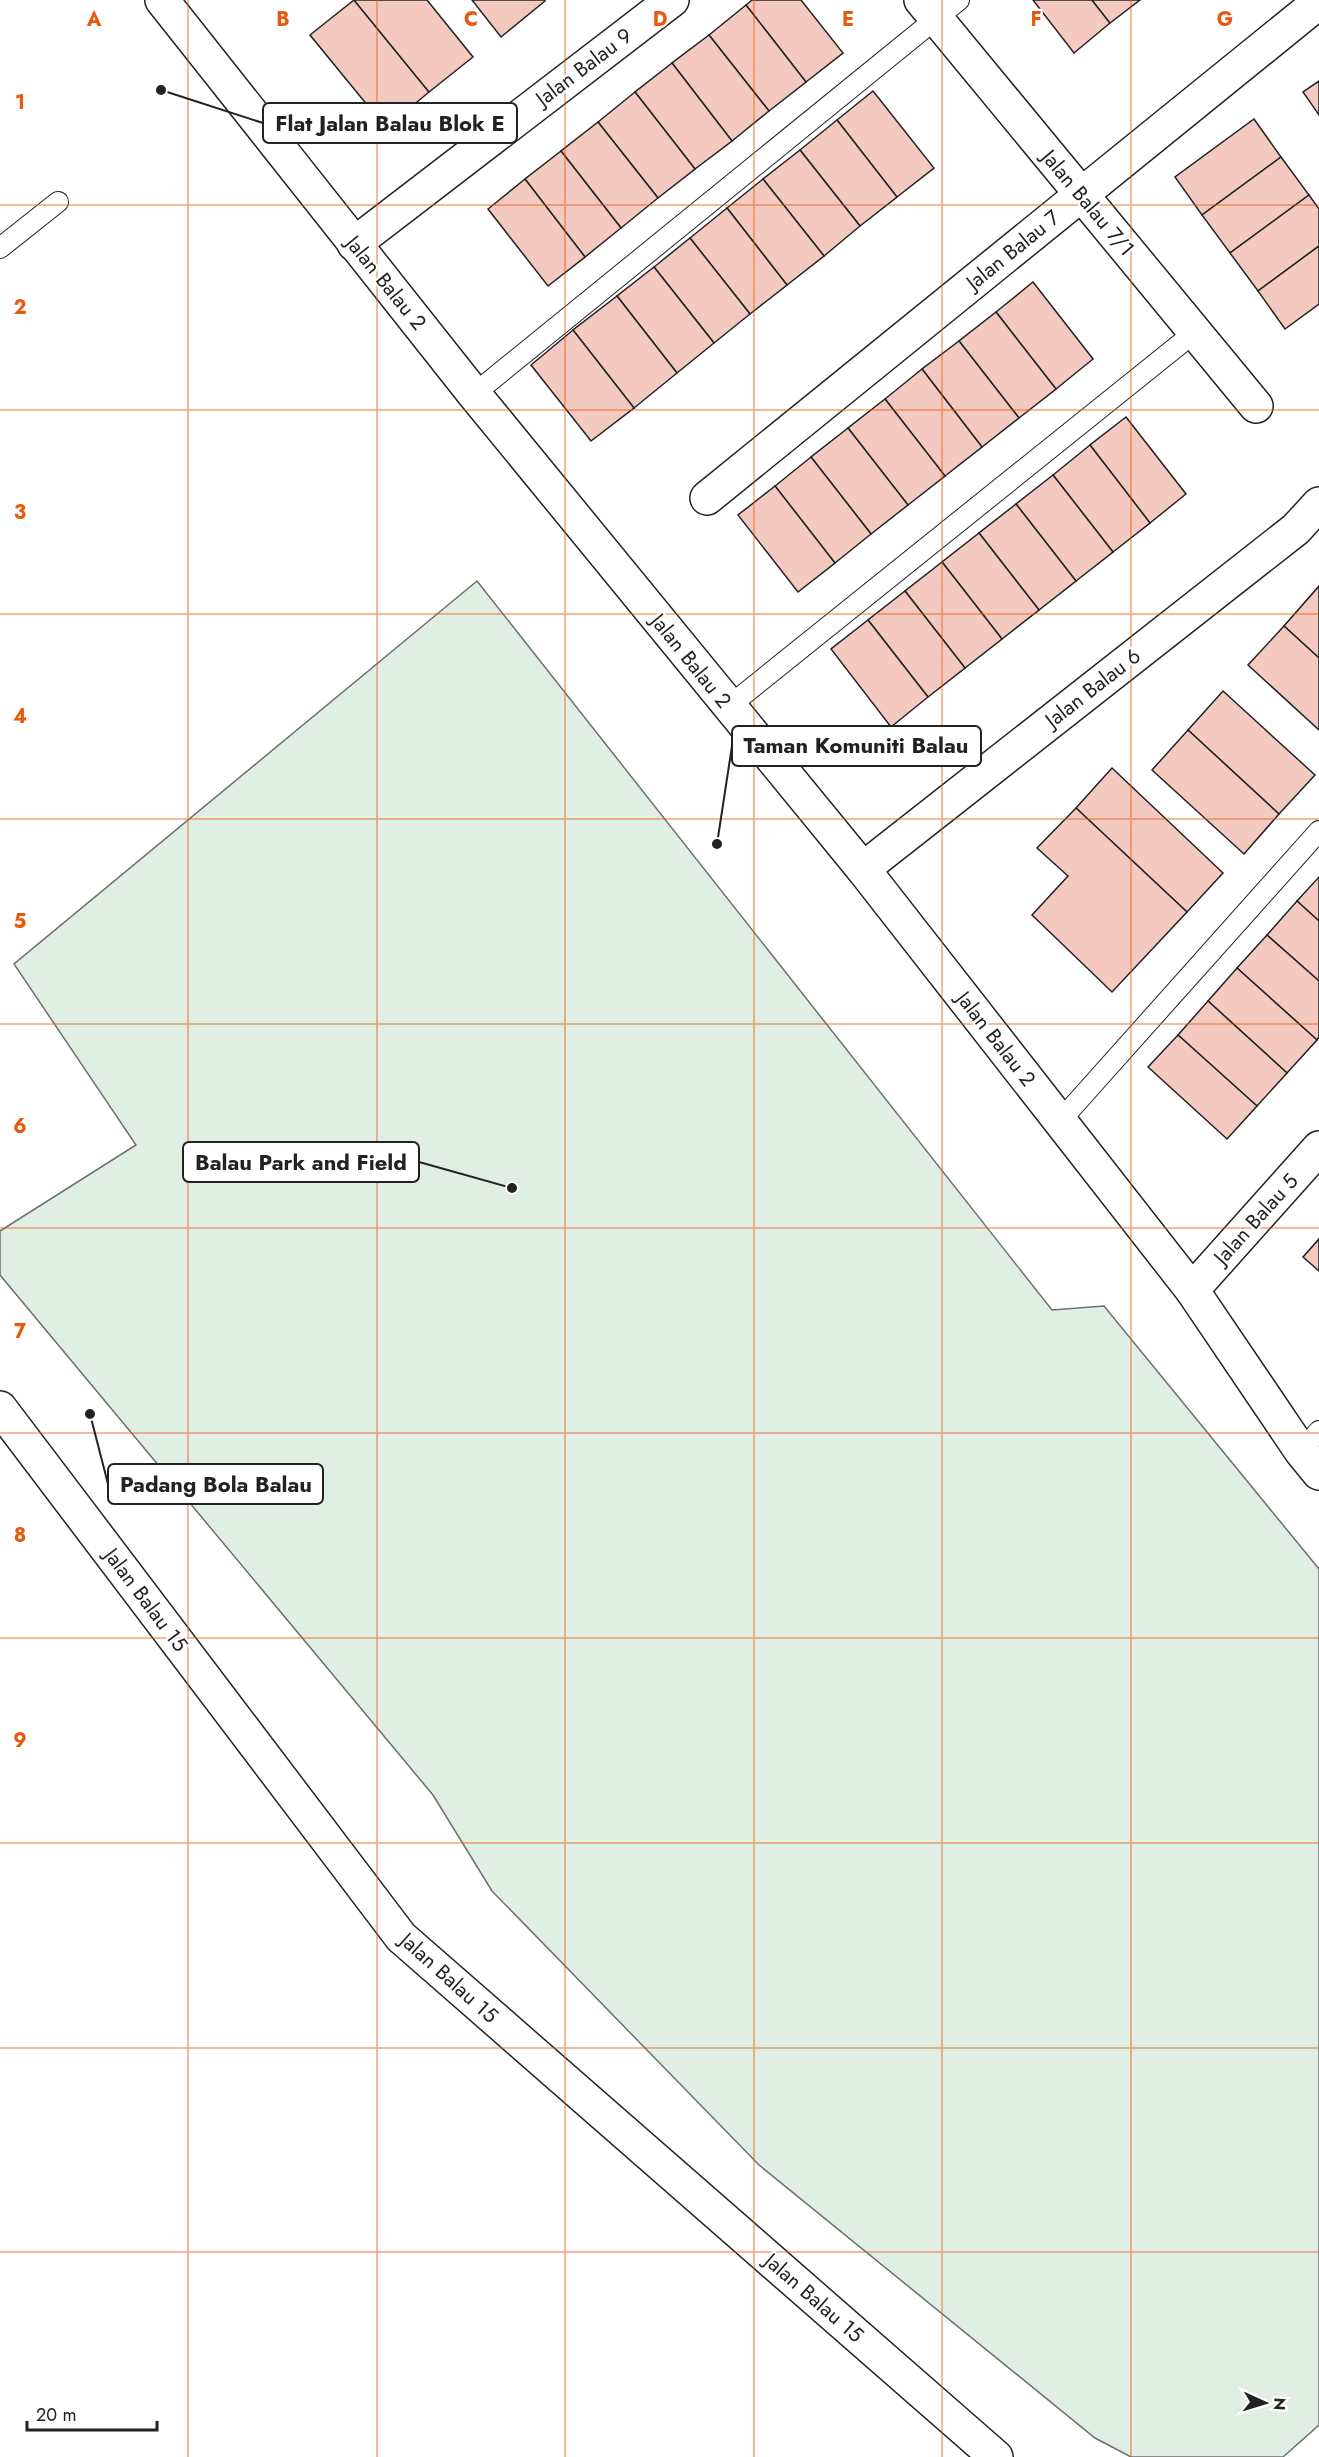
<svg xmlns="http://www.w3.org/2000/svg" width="1319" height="2457" viewBox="0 0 1319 2457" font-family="Jost,sans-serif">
	<rect width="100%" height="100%" fill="#fff"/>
	<!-- green -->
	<path fill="#e0efe3" stroke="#6f6f6f" stroke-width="1.5" d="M477 581 1052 1310 1104 1306 1319 1569V2425L1283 2457H1131L1095 2438 759 2165 492 1891 433 1795 0 1275V1231L136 1145 14 964Z"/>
	<!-- building -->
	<g fill="#f3c9c0" stroke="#222" stroke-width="1.5">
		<path d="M354 0 429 92 386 128 310 35Z"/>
		<path d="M354 0H427L473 57 429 92Z"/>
		<path d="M472 0H544L545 1 501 37Z"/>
		<path d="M752 0H801L843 53 806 82 746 5Z"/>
		<path d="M1033 0H1092L1110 23 1074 53Z"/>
		<path d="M1092 0H1140L1110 23Z"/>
		<path d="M746 5 806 82 769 111 709 35Z"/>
		<path d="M709 35 769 111 732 141 672 63Z"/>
		<path d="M672 63 732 141 695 169 635 92Z"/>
		<path d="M1319 81V115L1303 92Z"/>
		<path d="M873 91 934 168 897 197 837 120Z"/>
		<path d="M635 92 695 169 658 198 598 122Z"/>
		<path d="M1254 119 1281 157 1202 215 1175 177Z"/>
		<path d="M837 120 897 197 860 226 800 150Z"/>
		<path d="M598 122 658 198 621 228 561 151Z"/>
		<path d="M800 150 860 226 824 256 763 179Z"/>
		<path d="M561 151 621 228 585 257 525 179Z"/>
		<path d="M1281 157 1309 195 1230 253 1202 215Z"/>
		<path d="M525 179 585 257 548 286 488 209Z"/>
		<path d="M763 179 824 256 787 285 727 208Z"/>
		<path d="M1309 195 1319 209V246L1258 291 1230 253Z"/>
		<path d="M727 208 787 285 750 314 690 238Z"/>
		<path d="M690 238 750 314 714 343 654 267Z"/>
		<path d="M1319 246V304L1285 329 1258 291Z"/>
		<path d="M654 267 714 343 677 373 617 296Z"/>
		<path d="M1033 282 1093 359 1056 389 996 312Z"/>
		<path d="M617 296 677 373 634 408 573 330Z"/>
		<path d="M996 312 1056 389 1019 418 959 341Z"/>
		<path d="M573 330 634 408 591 441 531 365Z"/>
		<path d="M959 341 1019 418 982 447 922 369Z"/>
		<path d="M922 369 982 447 945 476 885 399Z"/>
		<path d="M885 399 945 476 908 505 848 428Z"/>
		<path d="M1126 417 1186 494 1150 523 1090 445Z"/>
		<path d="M848 428 908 505 871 534 811 457Z"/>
		<path d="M1090 445 1150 523 1113 552 1053 475Z"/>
		<path d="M811 457 871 534 835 563 775 486Z"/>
		<path d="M1053 475 1113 552 1076 581 1016 504Z"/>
		<path d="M775 486 835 563 798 592 738 515Z"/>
		<path d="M1016 504 1076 581 1039 610 979 533Z"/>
		<path d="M979 533 1039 610 1002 639 942 562Z"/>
		<path d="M942 562 1002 639 965 668 905 591Z"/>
		<path d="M1319 586V658L1284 626Z"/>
		<path d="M905 591 965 668 928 697 868 620Z"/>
		<path d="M868 620 928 697 891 727 831 649Z"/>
		<path d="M1284 626 1319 658V730L1248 665Z"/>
		<path d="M1223 691 1315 775 1279 814 1188 730Z"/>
		<path d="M1188 730 1279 814 1244 854 1152 770Z"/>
		<path d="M1112 768 1223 873 1187 912 1076 808Z"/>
		<path d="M1076 808 1187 912 1112 992 1032 915 1068 876 1037 848Z"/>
		<path d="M1319 877V921L1297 901Z"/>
		<path d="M1297 901 1319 921V981L1267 935Z"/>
		<path d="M1267 935 1319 981V1037L1317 1040 1237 968Z"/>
		<path d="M1237 968 1317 1040 1287 1073 1208 1001Z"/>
		<path d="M1208 1001 1287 1073 1257 1106 1178 1035Z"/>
		<path d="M1178 1035 1257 1106 1227 1139 1148 1067Z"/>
		<path d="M1319 1239V1271L1303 1257Z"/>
	</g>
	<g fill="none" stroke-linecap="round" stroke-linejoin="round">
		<!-- lane casing -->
		<g stroke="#222" stroke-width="22">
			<g id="lane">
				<path d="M0 248 58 202"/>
				<path d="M474 394 959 0"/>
				<path d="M728 707 1195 332"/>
				<path d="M1060 1121 1319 831"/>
				<path d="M1301 1451 1319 1431"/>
			</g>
		</g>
		<!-- street casing -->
		<g stroke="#222" stroke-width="36">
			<g id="street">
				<path d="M162 0 474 394 863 869 1192 1290 1301 1451 1319 1473"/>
				<path d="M921 0 1256 406"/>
				<path d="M354 244 672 0"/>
				<path d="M707 498 1319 2"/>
				<path d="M863 869 1296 529 1319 504"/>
				<path d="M1192 1290 1319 1148"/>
				<path d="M0 1408 401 1937 996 2457"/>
			</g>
		</g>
		<!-- lane -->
		<use href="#lane" stroke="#fff" stroke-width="20"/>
		<!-- street -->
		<use href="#street" stroke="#fff" stroke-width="33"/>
	</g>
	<!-- grid -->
	<path fill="none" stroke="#e8590c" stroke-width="1.5" stroke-opacity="0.55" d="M188 0V2457M377 0V2457M565 0V2457M754 0V2457M942 0V2457M1131 0V2457M0 205H1319M0 410H1319M0 614H1319M0 819H1319M0 1024H1319M0 1228H1319M0 1433H1319M0 1638H1319M0 1843H1319M0 2048H1319M0 2252H1319"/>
	<g text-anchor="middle" stroke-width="4.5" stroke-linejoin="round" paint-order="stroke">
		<!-- street labels -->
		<g font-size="21" fill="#222" stroke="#fff">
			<text transform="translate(584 67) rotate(-37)" y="7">Jalan Balau 9</text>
			<text transform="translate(1088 203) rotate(50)" y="7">Jalan Balau 7/1</text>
			<text transform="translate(1013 250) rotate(-39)" y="7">Jalan Balau 7</text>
			<text transform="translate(386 283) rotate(51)" y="7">Jalan Balau 2</text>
			<text transform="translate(691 661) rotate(51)" y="7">Jalan Balau 2</text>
			<text transform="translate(1093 688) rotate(-38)" y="7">Jalan Balau 6</text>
			<text transform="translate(996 1039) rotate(52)" y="7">Jalan Balau 2</text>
			<text transform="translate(1256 1219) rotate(-48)" y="7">Jalan Balau 5</text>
			<text transform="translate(146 1600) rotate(53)" y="7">Jalan Balau 15</text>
			<text transform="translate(449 1978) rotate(42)" y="7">Jalan Balau 15</text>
			<text transform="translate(814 2298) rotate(41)" y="7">Jalan Balau 15</text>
		</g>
	</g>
	<g font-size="20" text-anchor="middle" font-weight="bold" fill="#e8590c" stroke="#fff" stroke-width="4.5" stroke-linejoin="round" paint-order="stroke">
		<text x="94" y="26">A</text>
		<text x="283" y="26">B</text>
		<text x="471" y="26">C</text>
		<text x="660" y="26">D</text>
		<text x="848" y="26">E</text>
		<text x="1036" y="26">F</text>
		<text x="1225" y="26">G</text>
		<text x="20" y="109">1</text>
		<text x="20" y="314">2</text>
		<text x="20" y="519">3</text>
		<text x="20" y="723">4</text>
		<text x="20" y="928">5</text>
		<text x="20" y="1133">6</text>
		<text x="20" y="1338">7</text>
		<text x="20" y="1542">8</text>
		<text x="20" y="1747">9</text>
	</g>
	<!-- callouts -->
	<path fill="none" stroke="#222" stroke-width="2" d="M161 90L263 123M717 844L732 746M512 1188L419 1162M90 1414L108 1484"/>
	<g fill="#222" stroke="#fff" stroke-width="2">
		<circle cx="161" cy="90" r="6"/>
		<circle cx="717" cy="844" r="6"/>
		<circle cx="512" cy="1188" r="6"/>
		<circle cx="90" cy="1414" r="6"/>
	</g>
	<g fill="#fff" stroke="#222" stroke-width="2">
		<rect x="263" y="103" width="254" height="40" rx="6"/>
		<rect x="732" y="726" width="249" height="40" rx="6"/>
		<rect x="183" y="1142" width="236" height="40" rx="6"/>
		<rect x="108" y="1464" width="215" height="40" rx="6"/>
	</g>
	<g font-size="22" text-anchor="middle" font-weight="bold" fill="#222">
		<text x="390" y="131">Flat Jalan Balau Blok E</text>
		<text x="856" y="753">Taman Komuniti Balau</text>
		<text x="301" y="1170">Balau Park and Field</text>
		<text x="216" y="1492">Padang Bola Balau</text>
	</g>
	<!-- north arrow -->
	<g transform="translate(1265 2403) rotate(94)" stroke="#ffffff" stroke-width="4.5" paint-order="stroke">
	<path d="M0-4.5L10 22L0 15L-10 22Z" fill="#222222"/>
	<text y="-9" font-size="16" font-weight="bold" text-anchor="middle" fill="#222222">N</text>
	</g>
	<!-- scale -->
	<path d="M27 2421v9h130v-9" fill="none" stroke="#222222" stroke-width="3"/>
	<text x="36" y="2421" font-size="18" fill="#222222" stroke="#ffffff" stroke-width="4.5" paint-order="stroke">20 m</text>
</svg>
